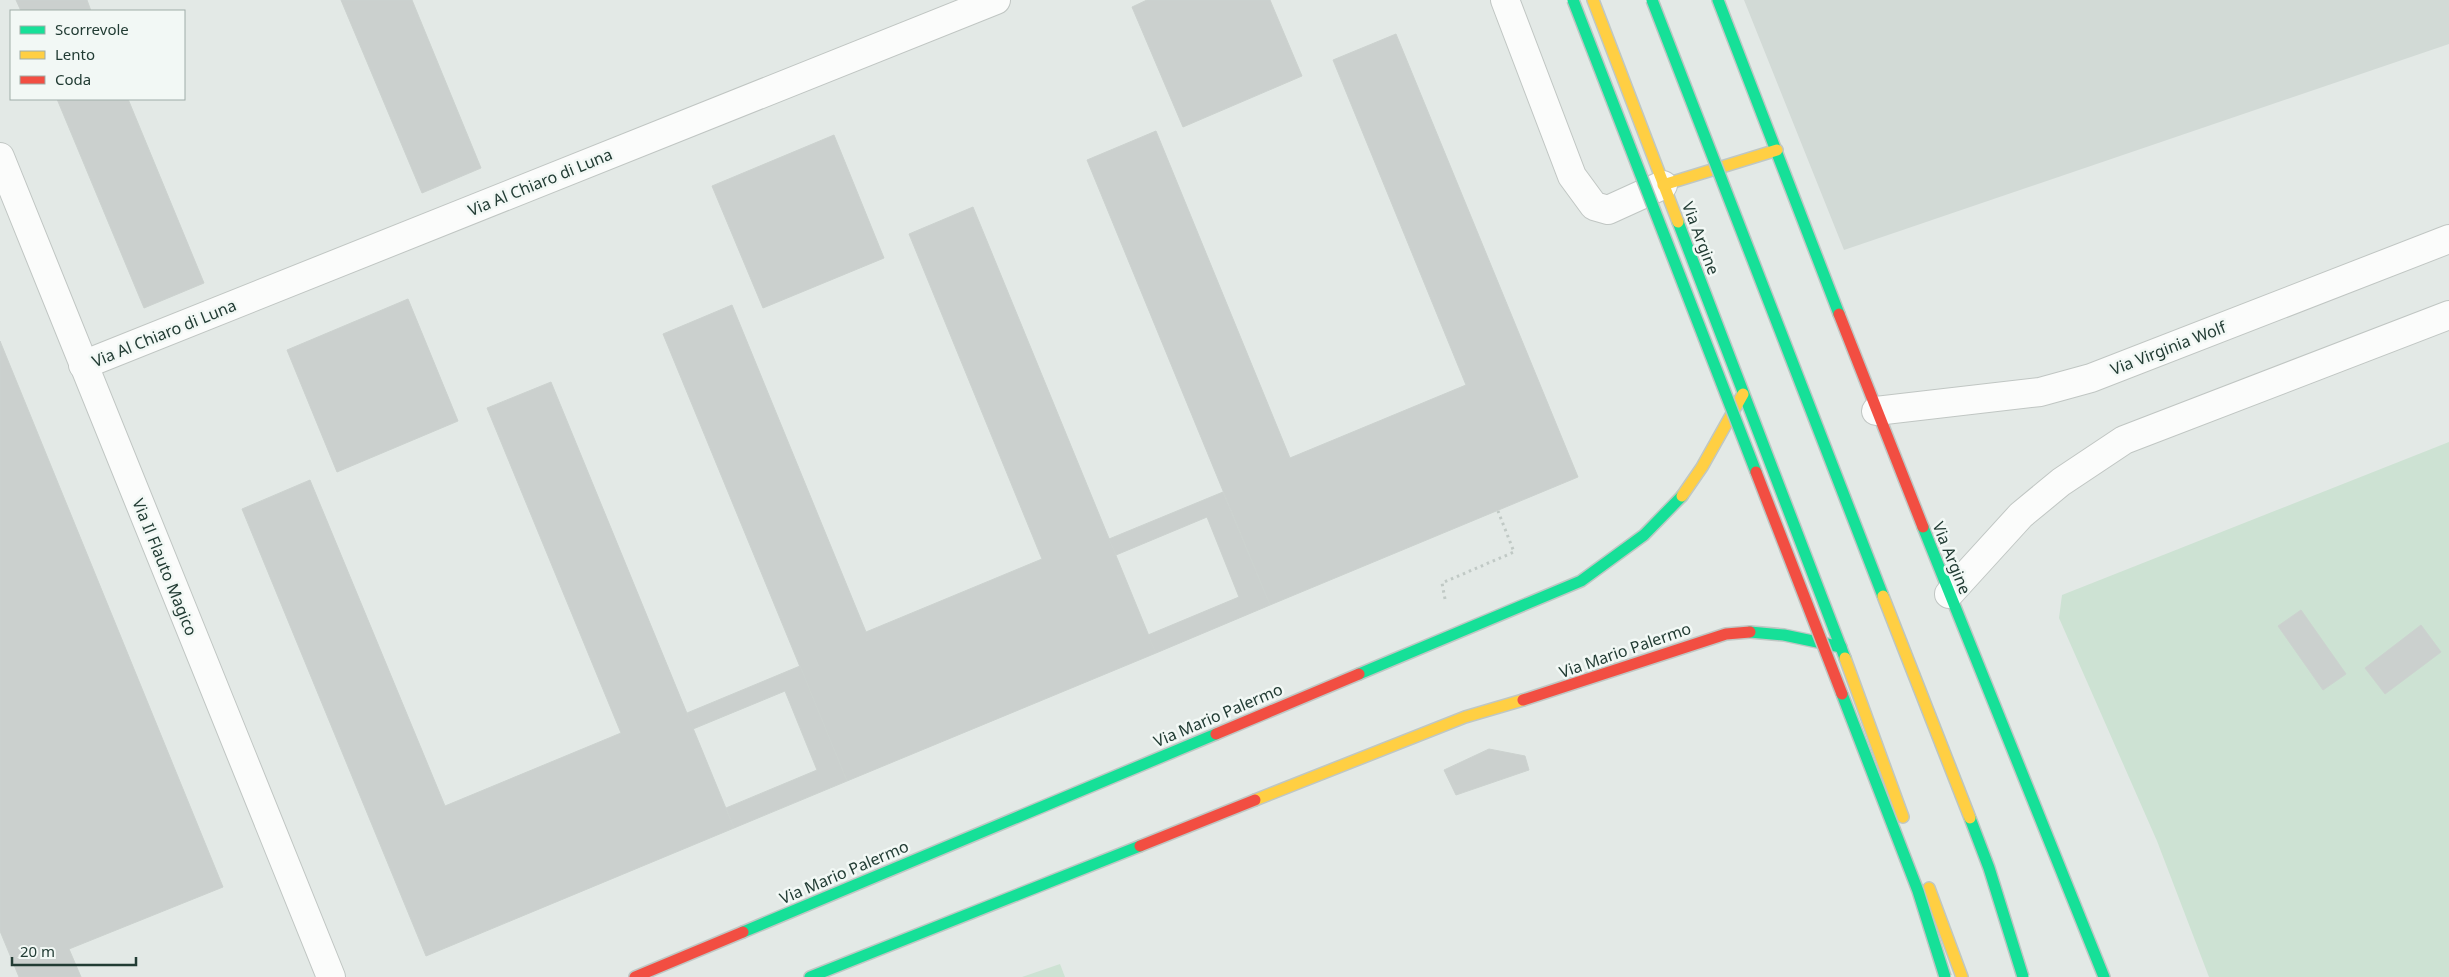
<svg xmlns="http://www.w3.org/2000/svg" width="2449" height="977" viewBox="0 0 2449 977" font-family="'Noto Sans',sans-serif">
	<rect width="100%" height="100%" fill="#e3e9e6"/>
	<!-- built -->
	<path fill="#d2dad6" d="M1744 0H2449V44L1844 250Z"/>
	<!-- green -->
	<g fill="#cde2d3">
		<path d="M2449 442V977H2209L2157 841 2059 618 2062 595Z"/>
		<path d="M1060 964 1065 977H1022Z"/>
	</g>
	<!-- building -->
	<g fill="#cbd0ce" stroke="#ccd2cf">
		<path d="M16 0H87L91 11H21Z"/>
		<path d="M341 0H412L481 168 422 193Z"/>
		<path d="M1147 0H1270L1302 76 1183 127 1132 7Z"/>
		<path d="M1396 34 1578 477 1270 605 1087 160 1156 131 1290 458 1466 385 1333 60Z"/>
		<path d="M57 99H128L204 283 144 308Z"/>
		<path d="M834 135 884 258 763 308 712 186Z"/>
		<path d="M973 207 1156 653 847 781 663 334 732 305 866 632 1042 559 909 234Z"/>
		<path d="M408 299 458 421 337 472 287 350Z"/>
		<path d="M0 341 223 887 69 949 81 977H19L0 931Z"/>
		<path d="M551 382 734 828 426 956 242 509 310 480 445 806 621 733 487 408Z"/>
		<path d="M1223 492 1270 605 1156 653 1148 635 1239 597 1207 517 1116 555 1109 539Z"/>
		<path d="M2301 610 2346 674 2323 690 2278 626Z"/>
		<path d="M2421 625 2441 652 2385 694 2365 668Z"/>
		<path d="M800 666 847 781 734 828 726 808 817 770 785 691 693 729 687 713Z"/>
		<path d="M1489 749 1525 756 1529 770 1456 795 1444 770Z"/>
	</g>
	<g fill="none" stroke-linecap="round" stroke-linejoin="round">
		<!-- street casing -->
		<g stroke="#c0c6c3" stroke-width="30">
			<g id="street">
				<path d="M1505 0 1572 176 1594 206 1608 210 1663 185"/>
				<path d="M0 157 331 977"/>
				<path d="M83 365 996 0"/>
				<path d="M1876 411 2040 392 2091 378 2449 239"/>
				<path d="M1949 594 2021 515 2061 482 2124 440 2449 315"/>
			</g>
		</g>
		<!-- fast casing -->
		<g stroke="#bfc7c4" stroke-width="14">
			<g id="fast">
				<path d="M1718 0 1839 314"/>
				<path d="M1678 222 1845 658"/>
				<path d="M1923 527 2104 977"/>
				<path d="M1750 632 1784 635 1841 647"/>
				<path d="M1359 674 1581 581 1644 535 1682 496"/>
				<path d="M743 932 1216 734"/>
				<path d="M810 977 1140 846"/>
			</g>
		</g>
		<!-- slow casing -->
		<g stroke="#bfc7c4" stroke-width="14">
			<g id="slow">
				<path d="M1593 0 1678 222"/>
				<path d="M1663 185 1777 150"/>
				<path d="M1682 496 1702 467 1743 394"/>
				<path d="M1845 658 1903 817"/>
				<path d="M1255 800 1465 717 1523 700"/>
				<path d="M1929 888 1962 977"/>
			</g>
		</g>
		<!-- jam casing -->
		<g stroke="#bfc7c4" stroke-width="14">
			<g id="jam">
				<path d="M1839 314 1923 527"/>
				<path d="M1523 700 1726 634 1750 632"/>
				<path d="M1216 734 1359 674"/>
				<path d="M1140 846 1255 800"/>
				<path d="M635 977 743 932"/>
			</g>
		</g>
		<!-- path -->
		<path stroke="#c0c9c5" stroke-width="3" stroke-dasharray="2.5 4" stroke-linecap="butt" d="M1445 599 1442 583 1514 552 1498 511"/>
		<!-- street -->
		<use href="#street" stroke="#fbfcfb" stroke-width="28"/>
		<!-- fast -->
		<use href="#fast" stroke="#16e098" stroke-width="11"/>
		<!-- slow -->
		<use href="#slow" stroke="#ffcf43" stroke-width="11"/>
		<!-- jam -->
		<use href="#jam" stroke="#f24e42" stroke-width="11"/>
		<!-- fast-bridge casing -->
		<g stroke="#bcc5c2" stroke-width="14" stroke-linecap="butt">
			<g id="fast-bridge">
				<path d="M1573 0 1756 472"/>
				<path d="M1652 0 1883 596"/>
				<path d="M1842 694 1918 891 1945 977"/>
				<path d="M1970 818 1989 868 2023 977"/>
			</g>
		</g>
		<!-- slow-bridge casing -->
		<g stroke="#bcc5c2" stroke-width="14" stroke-linecap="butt">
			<path id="slow-bridge" d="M1883 596 1970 818"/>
		</g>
		<!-- jam-bridge casing -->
		<g stroke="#bcc5c2" stroke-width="14" stroke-linecap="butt">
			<path id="jam-bridge" d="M1756 472 1842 694"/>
		</g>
		<!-- fast-bridge -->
		<use href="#fast-bridge" stroke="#16e098" stroke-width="11"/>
		<!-- slow-bridge -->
		<use href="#slow-bridge" stroke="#ffcf43" stroke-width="11"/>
		<!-- jam-bridge -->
		<use href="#jam-bridge" stroke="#f24e42" stroke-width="11"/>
	</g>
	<g text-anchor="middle" stroke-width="5" stroke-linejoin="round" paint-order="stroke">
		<!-- street labels -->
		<g font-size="16" fill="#223c34" stroke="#f2f8f5">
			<text transform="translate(540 182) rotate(-22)" y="6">Via Al Chiaro di Luna</text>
			<text transform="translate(1701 238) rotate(69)" y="6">Via Argine</text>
			<text transform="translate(164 333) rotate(-22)" y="6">Via Al Chiaro di Luna</text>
			<text transform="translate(2168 348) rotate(-21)" y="6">Via Virginia Wolf</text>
			<text transform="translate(1952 558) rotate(68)" y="6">Via Argine</text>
			<text transform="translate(165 567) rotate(68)" y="6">Via Il Flauto Magico</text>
			<text transform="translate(1625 650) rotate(-19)" y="6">Via Mario Palermo</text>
			<text transform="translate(1218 715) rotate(-23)" y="6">Via Mario Palermo</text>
			<text transform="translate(844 872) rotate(-23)" y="6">Via Mario Palermo</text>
		</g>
	</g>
	<!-- legend -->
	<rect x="10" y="10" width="175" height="90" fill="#f2f8f5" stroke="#9fada8"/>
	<rect x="20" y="26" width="25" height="8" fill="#16e098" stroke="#9fada8"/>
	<text x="55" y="35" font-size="15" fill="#223c34">Scorrevole</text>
	<rect x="20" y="51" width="25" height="8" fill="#ffcf43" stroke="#9fada8"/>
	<text x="55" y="60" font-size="15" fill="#223c34">Lento</text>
	<rect x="20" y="76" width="25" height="8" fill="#f24e42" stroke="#9fada8"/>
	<text x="55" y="85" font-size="15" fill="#223c34">Coda</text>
	<!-- scale -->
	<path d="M12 957v8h124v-8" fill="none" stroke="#223c34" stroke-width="2.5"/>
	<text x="20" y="957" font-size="15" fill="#223c34" stroke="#f2f8f5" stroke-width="4" paint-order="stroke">20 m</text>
</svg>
